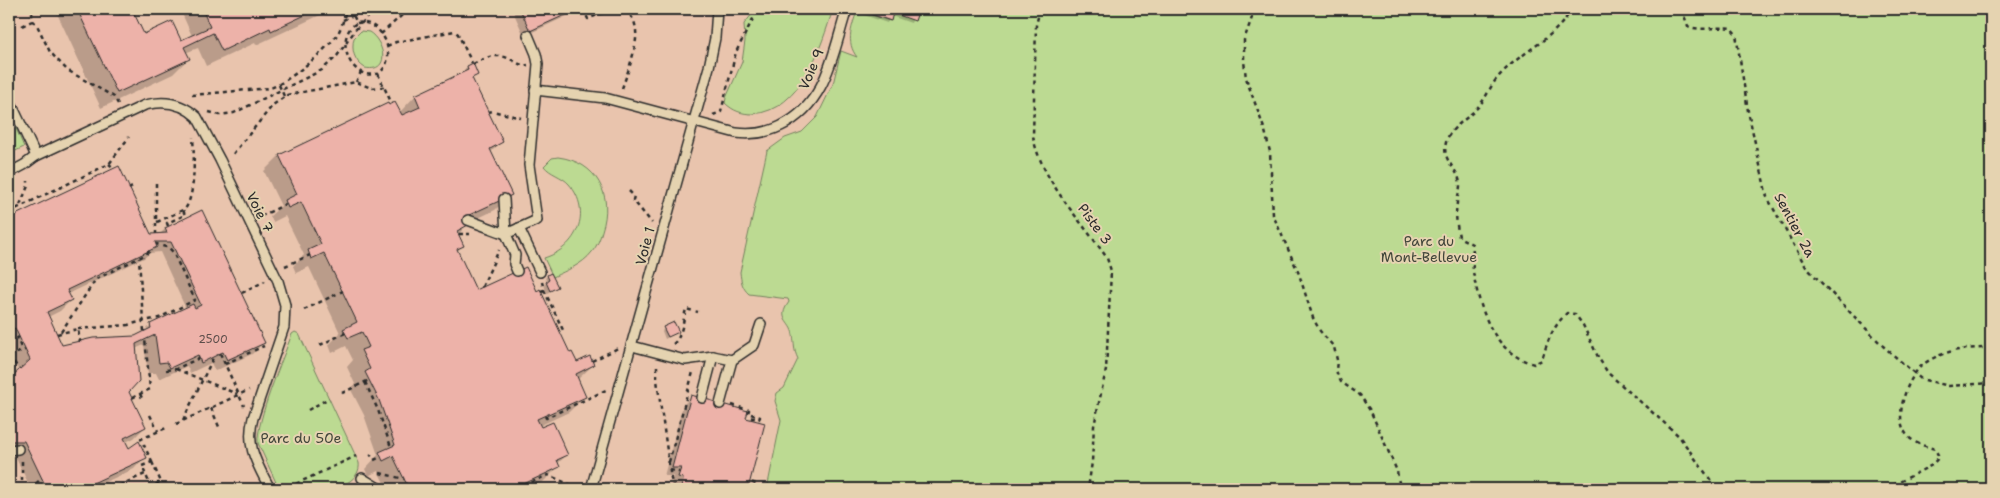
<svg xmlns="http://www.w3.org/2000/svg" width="2000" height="498" viewBox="0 0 2000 498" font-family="'Shantell Sans',sans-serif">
	<rect width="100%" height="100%" fill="#e7ccaf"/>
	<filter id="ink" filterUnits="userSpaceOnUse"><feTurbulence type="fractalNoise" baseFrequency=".02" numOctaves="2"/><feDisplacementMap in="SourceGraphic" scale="10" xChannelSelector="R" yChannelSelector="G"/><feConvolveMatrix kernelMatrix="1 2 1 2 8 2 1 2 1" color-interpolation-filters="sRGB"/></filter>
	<g filter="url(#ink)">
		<!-- built -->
		<path fill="#e9c4ad" d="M9 9H952L780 489H9Z"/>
		<!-- green -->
		<g fill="#bcda92" stroke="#74825e">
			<path d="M768 9H833C821 47 802 110 753 114 742 114 733 111 725 103L726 98 742 62 745 41 744 24 753 13Z"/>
			<path d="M858 9 866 10V13L890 21 893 13 915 20 919 9H1991V489H767L781 420 775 401 777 393 784 388 798 359C793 348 795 346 793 335 791 321 776 320 789 302L788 299 749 294C742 288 741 281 740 272L767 151 785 138 802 132 817 117 833 84 841 51 857 57C845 42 852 25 858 9Z"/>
			<path d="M361 31 369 32C384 41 392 73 365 68 354 61 351 50 354 38Z"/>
			<path d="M9 112 24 147 9 154Z"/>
			<path d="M558 157C597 162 614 195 602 231 600 239 597 246 592 252 582 265 567 270 553 277L544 258C577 248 593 212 569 184 562 176 550 174 544 166L552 158Z"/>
			<path d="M295 332 299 334 359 463C361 478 343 487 330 489 314 492 295 489 279 489L258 443C256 421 283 358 292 334Z"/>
		</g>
		<!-- shadow -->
		<g fill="#0003" fill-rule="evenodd">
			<path d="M55 9H130L143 36 180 42 192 36 180 9H333L256 45 255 43 206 66 198 48 185 53 188 59 173 74 101 108Z"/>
			<path d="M512 9H582L524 36Z"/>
			<path d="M866 9H927L925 12 917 9 911 23 891 16 887 23 864 15Z"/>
			<path d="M467 67 477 74 472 79 501 142 490 153 510 195 495 210 468 223 458 235 463 246 457 251 476 292 569 355 576 364 593 365 577 380 585 396 569 412 539 426 567 455 557 464 558 467 543 482 528 489H387L378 471 368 476 365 469 378 455 364 415 350 388 355 384 347 367 353 360 346 346 332 353 329 345 340 333 309 267 296 273 293 266 304 255 285 216 273 222 270 216 281 206 264 171 279 156 388 105 399 113 415 96 458 76Z"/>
			<path d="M118 168 150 236 159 235 165 229 263 343 252 354 215 371 211 363 190 373 187 366 159 379 156 373H148L144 345 135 349 128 392 145 427 134 438 124 443 128 450 145 457 134 469 90 489H31L13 452H9V380L19 372 9 350V220ZM160 252 186 309 150 326 142 333 135 337 62 346 48 317 60 311 71 300 68 294 144 258 150 253Z"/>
			<path d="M547 276 557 287 547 293 544 285 547 282 545 278Z"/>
			<path d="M664 328 678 332 665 339 662 331Z"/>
			<path d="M692 396 744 419 764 424 747 489H675V487L671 485 673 476H664L683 405Z"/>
		</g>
		<!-- building -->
		<g fill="#edb2a9" stroke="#2b2b2b" fill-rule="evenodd">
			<path d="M77 9H132L144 34 172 21 181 40 210 27 202 9H318L271 31 270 28 222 51 213 33 184 47 190 59 117 93Z"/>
			<path d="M520 9H578L530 31Z"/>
			<path d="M866 9H919L915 21 893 13 891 21 865 12Z"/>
			<path d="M473 63 478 75 472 78 503 142 490 149 512 195 467 216 470 224 457 231 464 246 457 249 476 290 526 267 537 291 540 289 570 353 572 352 577 362 590 356 594 365 576 374 586 397 537 419 541 427 553 422 568 455 557 460 560 467 513 489H409L393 456 383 461 379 452 395 445 379 400 365 372 370 369 361 350 369 347 362 332 348 338 343 329 357 322 324 253 311 259 308 250 321 244 301 202 288 208 285 200 297 194 279 155 388 103 389 105 395 102 402 115 420 107 415 95 468 70 467 66Z"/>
			<path d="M119 166 151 234 167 233 165 228 202 210 265 343 227 360 223 352 201 363 198 355 170 368 167 362 159 363 155 335 136 344 139 381 129 392 146 427 124 438 129 448 139 441 147 458 80 489H47L24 441H9V379L30 360 15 328 9 331V218ZM155 242H171L201 305 195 308 193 304 150 324 151 328 135 336 93 338 62 345 47 312 72 300 67 290 157 247Z"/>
			<path d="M551 273 558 287 550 291 546 282 549 280 547 275Z"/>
			<path d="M674 322 679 332 668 337 663 327Z"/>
			<path d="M691 395 748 411 746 418 765 423 748 489H682L683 478 678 477 681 468H672Z"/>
		</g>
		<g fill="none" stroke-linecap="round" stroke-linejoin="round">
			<!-- lane casing -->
			<g stroke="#2b2b2b" stroke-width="12">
				<g id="lane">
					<path d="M535 90 605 98 736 133C753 135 767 133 781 126 827 104 833 52 847 9"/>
					<path d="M9 99 36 156"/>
					<path d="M9 173 24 165 36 156 145 105C164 100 182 103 197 117L220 160 278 281 285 305 284 327 253 418C245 447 258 465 270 489"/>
					<path d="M504 199 506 234 515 255 514 264 517 271"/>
					<path d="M468 220 506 234 537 220 529 165 538 64 536 54 528 35"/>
					<path d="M519 228 540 272"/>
					<path d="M632 346 685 360 713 356 732 360 720 404"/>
					<path d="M732 360 754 345 761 324"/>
					<path d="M702 398 713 356"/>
					<path d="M9 450 18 449"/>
					<path d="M362 478 380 489"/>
					<path d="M591 489 709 67 715 38 717 9"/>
				</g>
			</g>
			<!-- path -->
			<g stroke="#2b2b2b" stroke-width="2.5" stroke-dasharray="4 4" stroke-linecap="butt">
				<path d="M350 9 357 23"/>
				<path d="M362 9 368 17"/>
				<path d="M583 9 588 19C605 11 634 1 636 31 638 46 626 77 621 91"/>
				<path d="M1040 9 1036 25 1033 136C1041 181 1082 221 1107 258L1111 271 1106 370 1094 426 1092 462 1088 489"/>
				<path d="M1255 9 1244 40V61L1246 78 1265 131 1270 152 1273 215 1299 274 1313 318 1320 331 1334 347 1337 360 1336 371 1341 382 1360 395 1371 412 1397 471 1400 489"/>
				<path d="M1572 9C1554 40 1523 50 1500 75 1490 85 1486 100 1476 109 1467 119 1452 127 1447 139 1439 162 1460 168 1460 185 1460 191 1457 197 1457 203 1455 215 1457 226 1459 237L1472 244C1474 254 1472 262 1473 272 1480 310 1493 353 1534 364L1542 360C1547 342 1553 326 1567 313L1575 314 1583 325 1598 357 1608 373 1679 436 1717 489"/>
				<path d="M1684 9 1683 13 1688 26C1700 32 1718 26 1731 28L1736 34 1748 111 1767 197 1806 267 1883 346 1921 379 1949 386 1991 383"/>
				<path d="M343 20 363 11"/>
				<path d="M32 21 36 23 50 52 67 70 114 97 118 104"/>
				<path d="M357 23C383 18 400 59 378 74 374 74 369 75 366 74 345 69 337 33 357 23Z"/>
				<path d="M22 26 32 21V9"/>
				<path d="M9 32H10"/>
				<path d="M381 34 409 9"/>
				<path d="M387 46 396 42 455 31 458 34 472 63"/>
				<path d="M473 64C487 57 497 52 512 60 518 63 521 66 528 65"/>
				<path d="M378 74 392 104"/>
				<path d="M356 82 361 72"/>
				<path d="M279 85 284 96"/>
				<path d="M192 95 270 88C288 83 326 50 337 35 342 27 344 18 346 9"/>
				<path d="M209 112 220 115 234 113 322 70 337 56 356 29 375 9"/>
				<path d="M488 112 493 111 521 118"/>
				<path d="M713 115 721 112 736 52 758 9"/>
				<path d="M233 154 273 105 287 95 356 82 371 88 384 87"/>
				<path d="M109 164 114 168"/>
				<path d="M156 183V234"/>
				<path d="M129 189 132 187"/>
				<path d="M629 191 634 196 633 200 652 223"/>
				<path d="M20 205 28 186V181"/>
				<path d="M9 212 109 164 129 137"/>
				<path d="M261 216 286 204"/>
				<path d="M157 222 185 209C196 194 194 155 193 137"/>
				<path d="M168 226 167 223 185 215 183 210"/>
				<path d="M459 234H470"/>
				<path d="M285 266 310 255"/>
				<path d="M482 287 499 250"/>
				<path d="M544 290 563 330"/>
				<path d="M541 291 544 290 542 282"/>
				<path d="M242 293 265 281"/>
				<path d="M304 310 343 291"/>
				<path d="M78 329 128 325 143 321 139 258"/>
				<path d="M144 331 143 321 159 318 195 300 173 252 169 248 156 244"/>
				<path d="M61 332 96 279 145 255 151 250"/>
				<path d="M57 334 78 329 80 342"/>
				<path d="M19 337 17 338 22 350"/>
				<path d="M673 344C682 338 683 320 686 309L698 312"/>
				<path d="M320 345 345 333"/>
				<path d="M220 353 244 406"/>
				<path d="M9 356 25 350"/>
				<path d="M9 356 19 369"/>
				<path d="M592 361 618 348"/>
				<path d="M225 364 264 346"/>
				<path d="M657 366V380L671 479 674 489"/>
				<path d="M176 369 237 394"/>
				<path d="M166 370 176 369 199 358"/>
				<path d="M365 382 378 410 391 447"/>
				<path d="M342 393 369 380"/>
				<path d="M140 394 143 400"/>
				<path d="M132 398 150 389 145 339"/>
				<path d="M732 405 749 410 748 413 760 417 759 419 748 417V418"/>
				<path d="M211 408 220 429"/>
				<path d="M308 410 329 398"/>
				<path d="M150 415 158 431"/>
				<path d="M545 416 546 418 606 390"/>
				<path d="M183 420 214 356"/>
				<path d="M176 424 249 390"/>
				<path d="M370 456 372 455"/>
				<path d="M374 460 381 457"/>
				<path d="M22 461V489"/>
				<path d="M152 462 161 482 151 487 142 466Z"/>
				<path d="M152 462 141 439 166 428"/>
				<path d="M669 462 693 372H691"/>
				<path d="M670 470 679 472"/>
				<path d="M380 473 404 479"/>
				<path d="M281 487 287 488 356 456"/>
				<path d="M30 489 42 478"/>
				<path d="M112 489 145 474"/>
				<path d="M517 489 548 475 578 488"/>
				<path d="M750 489 751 482 756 484 755 489"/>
				<path d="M1886 489 1932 465 1939 457 1935 449C1925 446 1914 444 1907 435 1892 418 1908 374 1925 363 1946 349 1967 348 1991 348"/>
			</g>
			<!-- lane -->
			<use href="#lane" stroke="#e5d3b0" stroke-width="9"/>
		</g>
	</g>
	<g text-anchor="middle" stroke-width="4" stroke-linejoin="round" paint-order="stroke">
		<!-- number labels -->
		<g font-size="11" fill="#5c4d4a">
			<text x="213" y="343">2500</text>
		</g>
		<!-- street labels -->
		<g font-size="14" fill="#2b2b2b" stroke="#e5d3b0">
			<text transform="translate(811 69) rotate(-67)" y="5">Voie 9</text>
			<text transform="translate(260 212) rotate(64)" y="5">Voie 7</text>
			<text transform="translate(1095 224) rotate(54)" y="5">Piste 3</text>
			<text transform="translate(1795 225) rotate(62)" y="5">Sentier 2a</text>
			<text transform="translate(645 246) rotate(-75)" y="5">Voie 1</text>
		</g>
		<!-- park labels -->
		<g font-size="14" fill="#41453a" stroke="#e5d3b0">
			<text x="1429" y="246">Parc du<tspan x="1429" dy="16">Mont-Bellevue</tspan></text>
			<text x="301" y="443">Parc du 50e</text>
		</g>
	</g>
	<!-- margin -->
	<rect width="2000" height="498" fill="none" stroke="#e5d3b0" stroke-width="30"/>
	<rect x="15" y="15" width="1970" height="468" fill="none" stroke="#2b2b2b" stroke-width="2" filter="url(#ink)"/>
</svg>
